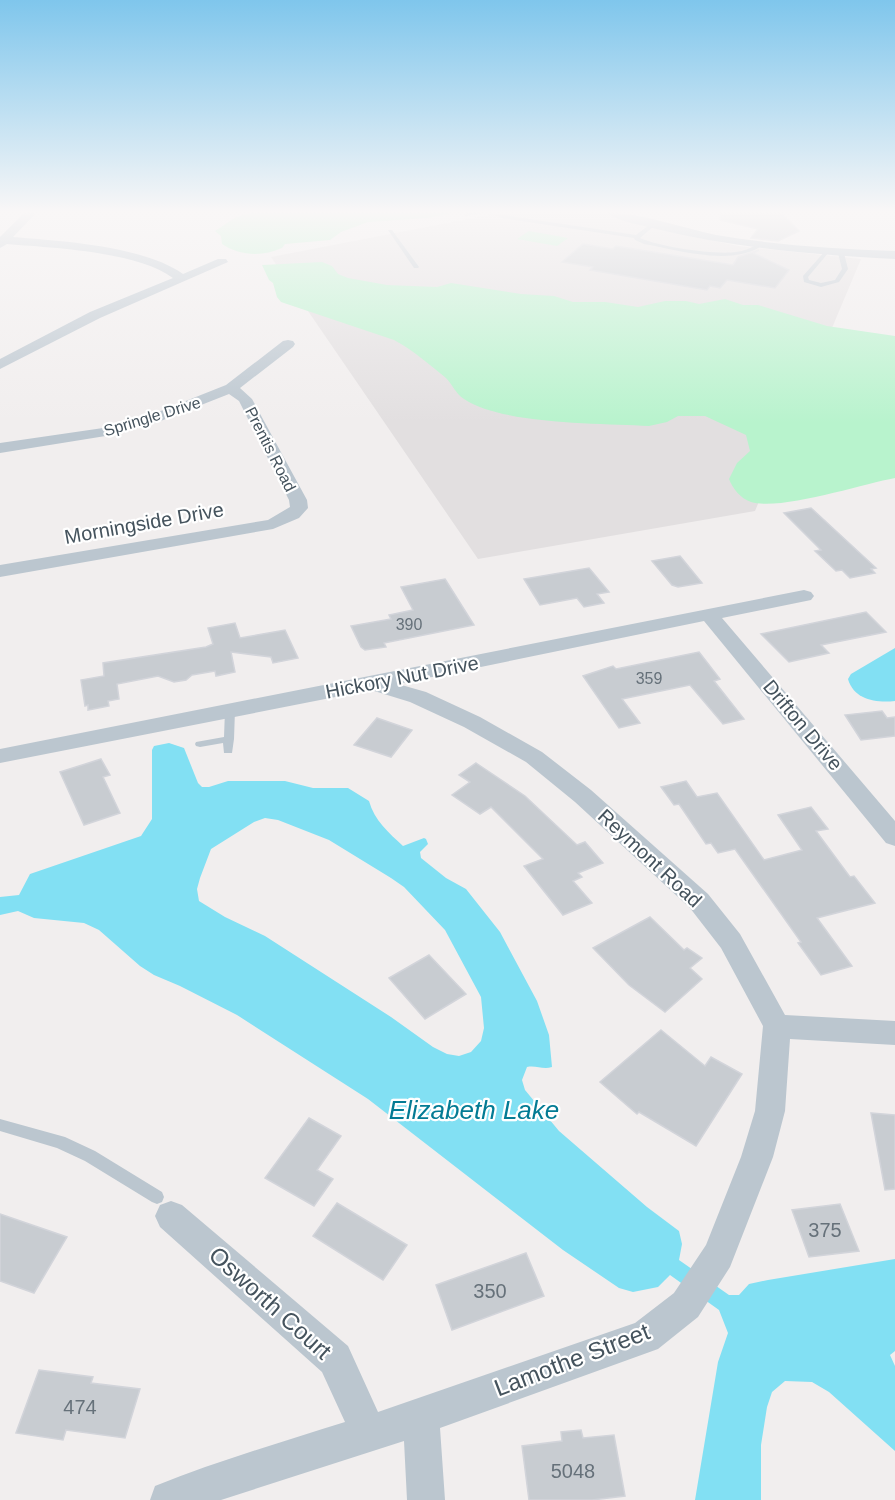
<svg xmlns="http://www.w3.org/2000/svg" width="895" height="1500" viewBox="0 0 895 1500" font-family="Helvetica,sans-serif">
	<rect width="100%" height="100%" fill="#f1eeee"/>
	<!-- education -->
	<path fill="#e2dfe0" d="M499 213H605L652 228 738 246 861 259 755 511 478 559 271 257Z"/>
	<!-- green -->
	<g fill="#b8f3cd">
		<path d="M251 213H453L427 218 368 222 341 232 330 240 285 244 282 248C262 257 240 256 222 244L221 236 215 231 236 217Z"/>
		<path d="M529 231 568 238 557 246 517 239Z"/>
		<path d="M322 262 332 266 338 274 348 278 387 285 437 287 451 283 521 294 554 296 573 302H605L638 307 665 301H686L699 304 725 299 743 305H758L827 326 895 336V478C862 484 781 511 751 502 740 498 733 489 729 479L737 463 750 451 746 435 705 416H678L667 422 649 426C600 423 503 425 464 399 455 393 453 385 446 378 430 365 413 350 394 340L281 302 277 297 273 283 269 280 262 265Z"/>
	</g>
	<!-- water -->
	<g fill="#82e0f3" fill-rule="evenodd">
		<path d="M895 648V701C876 703 854 700 848 679L851 674Z"/>
		<path d="M169 743 184 748 198 783 202 787H209L228 781H285L313 788H348L369 801C374 820 389 833 403 846L424 838 426 839 428 844 420 852 421 858 446 878 466 889 500 932 537 1001 549 1035 552 1067C543 1070 536 1065 527 1067L522 1080 525 1090 559 1131 647 1207 679 1231 682 1244 679 1260 729 1295H739L749 1284 768 1280 895 1259V1351L890 1355 895 1366V1451L829 1392 812 1382 785 1381 772 1392 767 1407 761 1445V1500H695L718 1362 728 1333 719 1310 670 1275 658 1287 633 1292 619 1288 563 1250 368 1099 237 1015 180 986 154 975 140 966 99 930 84 923 34 918 18 911 0 915V897L19 895 30 874 141 836 152 819V750L154 746ZM265 818 278 820 329 840 391 878 404 887 445 930 481 997 484 1028 481 1041 471 1052 459 1056 447 1054 433 1047 391 1017 265 936 225 917 199 901 197 889 200 878 211 849 254 822Z"/>
	</g>
	<!-- building -->
	<g fill="#c8ccd1" stroke="#d2d4da" stroke-width="1.5">
		<path d="M721 213H781L799 231 778 241 751 238 758 229 720 220Z"/>
		<path d="M583 244 613 249 616 246 733 265 738 257 759 250 753 253 789 270 775 288 727 280 720 288 710 286 707 290 590 270 593 267 562 262Z"/>
		<path d="M811 508 876 568 871 569 875 573 850 578 842 570 836 571 815 551 821 550 784 513Z"/>
		<path d="M680 556 702 583 678 587 672 585 652 561Z"/>
		<path d="M589 568 609 592 597 594 604 603 584 607 577 598 540 605 524 579Z"/>
		<path d="M445 579 474 625 384 643 386 647 365 650 361 647 351 626 391 619 389 615 413 610 401 587Z"/>
		<path d="M866 612 886 632 821 645 829 653 789 662 761 634Z"/>
		<path d="M235 623 240 638 285 630 298 658 273 663 271 657 231 652 235 672 216 676 215 671 192 675 186 680 174 682 158 676 117 684 119 699 108 701 109 706 88 710V705L85 706 81 680 104 676 103 663 206 647 213 644 208 628Z"/>
		<path d="M699 652 720 679 714 681 744 719 723 724 690 685 622 699 640 723 619 728 583 676 613 666 616 669Z"/>
		<path d="M882 711 887 718 895 717V736L861 740 845 715Z"/>
		<path d="M377 718 412 730 391 757 354 745Z"/>
		<path d="M101 759 110 775 103 777 120 813 84 825 60 772Z"/>
		<path d="M476 763 525 796 577 845 585 842 603 863 578 873 582 877 573 881 592 903 563 915 524 866 543 859 491 807 480 814 452 795 470 782 459 775Z"/>
		<path d="M686 781 697 797 717 793 764 860 802 850 778 815 811 807 828 829 816 831 850 877 854 876 875 903 817 918 852 966 821 975 798 943 801 942 735 849 718 853 711 843 706 844 679 804 674 805 661 787Z"/>
		<path d="M650 917 684 950 687 948 702 958 690 968 702 979 665 1012 629 985 593 948Z"/>
		<path d="M429 955 466 994 425 1019 389 978Z"/>
		<path d="M661 1030 705 1066 711 1057 742 1074 696 1146 639 1112 637 1114 600 1082Z"/>
		<path d="M871 1113 895 1115V1189L885 1190Z"/>
		<path d="M309 1118 341 1136 317 1170 333 1179 314 1206 265 1178Z"/>
		<path d="M337 1203 407 1245 383 1280 313 1236Z"/>
		<path d="M840 1204 859 1251 809 1257 792 1210Z"/>
		<path d="M0 1214 67 1237 34 1293 0 1281Z"/>
		<path d="M526 1253 544 1296 452 1330 436 1285Z"/>
		<path d="M39 1370 93 1377 91 1383 140 1389 125 1438 66 1430 63 1440 16 1433Z"/>
		<path d="M581 1430 583 1438 614 1435 625 1496 592 1500H529L522 1446 562 1441 561 1432Z"/>
	</g>
	<g fill="none" stroke-linecap="round" stroke-linejoin="round">
		<!-- lane -->
		<g fill="#bbc6cf" fill-rule="evenodd">
			<path d="M467 213H483L465 216Z"/>
			<path d="M490 213 636 235 653 222 655 225 640 238C660 247 715 255 736 252 744 251 751 248 758 244L763 245C732 267 679 250 644 244L635 240 634 238 502 218Z"/>
			<path d="M388 230H392L419 267 418 268H414Z"/>
			<path d="M826 250 829 252 808 277 809 280 821 283 835 280 842 269 838 253 841 251 844 253 848 269 839 282 821 287 804 282 803 276Z"/>
			<path d="M230 707 235 710 234 739 232 753H224L223 743 200 747 196 746 195 744 196 742 224 737 225 710Z"/>
			<path d="M0 1119 65 1137 95 1151 162 1192 164 1197 162 1202 157 1204 152 1202 85 1161 57 1148 0 1131Z"/>
		</g>
		<!-- street -->
		<g fill="#bbc6cf" fill-rule="evenodd">
			<path d="M24 213H36L13 237C61 241 144 246 183 274L218 259H226L228 262 100 318 0 369V359L90 312 173 278C136 251 53 248 7 244L0 248V237Z"/>
			<path d="M608 213C643 213 682 228 716 235 775 245 835 249 895 251V259C814 255 735 248 656 229 642 225 619 222 608 213Z"/>
			<path d="M288 340 293 341 295 344 293 347 240 388 252 399 307 500 308 508 299 518 273 529 0 577V565L268 520 290 507 289 500 239 401 229 394 158 422 118 434 0 453V443L110 427 148 416 226 385 283 341Z"/>
			<path d="M804 590 811 592 814 596 811 600 722 618 895 821V846L886 843 704 621 398 684 426 692 480 717 542 752 591 790 708 894 740 934 785 1015 895 1021V1045L790 1039 785 1111 773 1157 730 1267 698 1317 658 1349 440 1428 445 1500H407L404 1441 221 1500H150L155 1486C217 1461 282 1442 345 1422L322 1372 160 1227 155 1216 160 1205 171 1201 182 1205 348 1346 378 1412 635 1323 674 1293 706 1245 741 1157 755 1111 763 1026 721 948 690 908 575 802 526 762 464 727 410 702 371 690 0 763V749Z"/>
		</g>
	</g>
	<!-- sky -->
	<linearGradient id="sky" x2="0" y2="1"><stop stop-color="#7fc6ec"/><stop offset="0.5" stop-color="#f9f7f7"/><stop offset="1" stop-color="#f9f7f7" stop-opacity="0"/></linearGradient>
	<rect width="895" height="423" fill="url(#sky)"/>
	<g text-anchor="middle" stroke-width="4.5" stroke-linejoin="round" paint-order="stroke">
		<!-- far-street labels -->
		<g font-size="16" fill="#45535d" stroke="#fff">
			<text transform="translate(152 416) rotate(-17)" y="6">Springle Drive</text>
			<text transform="translate(271 449) rotate(63)" y="6">Prentis Road</text>
		</g>
		<!-- number labels -->
		<g font-size="16" fill="#66717a">
			<text x="409" y="630">390</text>
			<text x="649" y="684">359</text>
		</g>
		<!-- street labels -->
		<g font-size="20" fill="#45535d" stroke="#fff">
			<text transform="translate(144 523) rotate(-10)" y="7">Morningside Drive</text>
			<text transform="translate(402 677) rotate(-11)" y="7">Hickory Nut Drive</text>
			<text transform="translate(803 725) rotate(50)" y="7">Drifton Drive</text>
			<text transform="translate(650 858) rotate(43)" y="7">Reymont Road</text>
		</g>
		<!-- near-number labels -->
		<g font-size="20" fill="#66717a">
			<text x="825" y="1237">375</text>
			<text x="490" y="1298">350</text>
			<text x="80" y="1414">474</text>
			<text x="573" y="1478">5048</text>
		</g>
		<!-- near-street labels -->
		<g font-size="24" fill="#45535d" stroke="#fff">
			<text transform="translate(270 1303) rotate(42)" y="8">Osworth Court</text>
			<text transform="translate(572 1360) rotate(-21)" y="8">Lamothe Street</text>
		</g>
		<!-- near-water labels -->
		<g font-size="26" font-style="italic" fill="#037b94" stroke="#fff">
			<text x="474" y="1119">Elizabeth Lake</text>
		</g>
	</g>
</svg>
